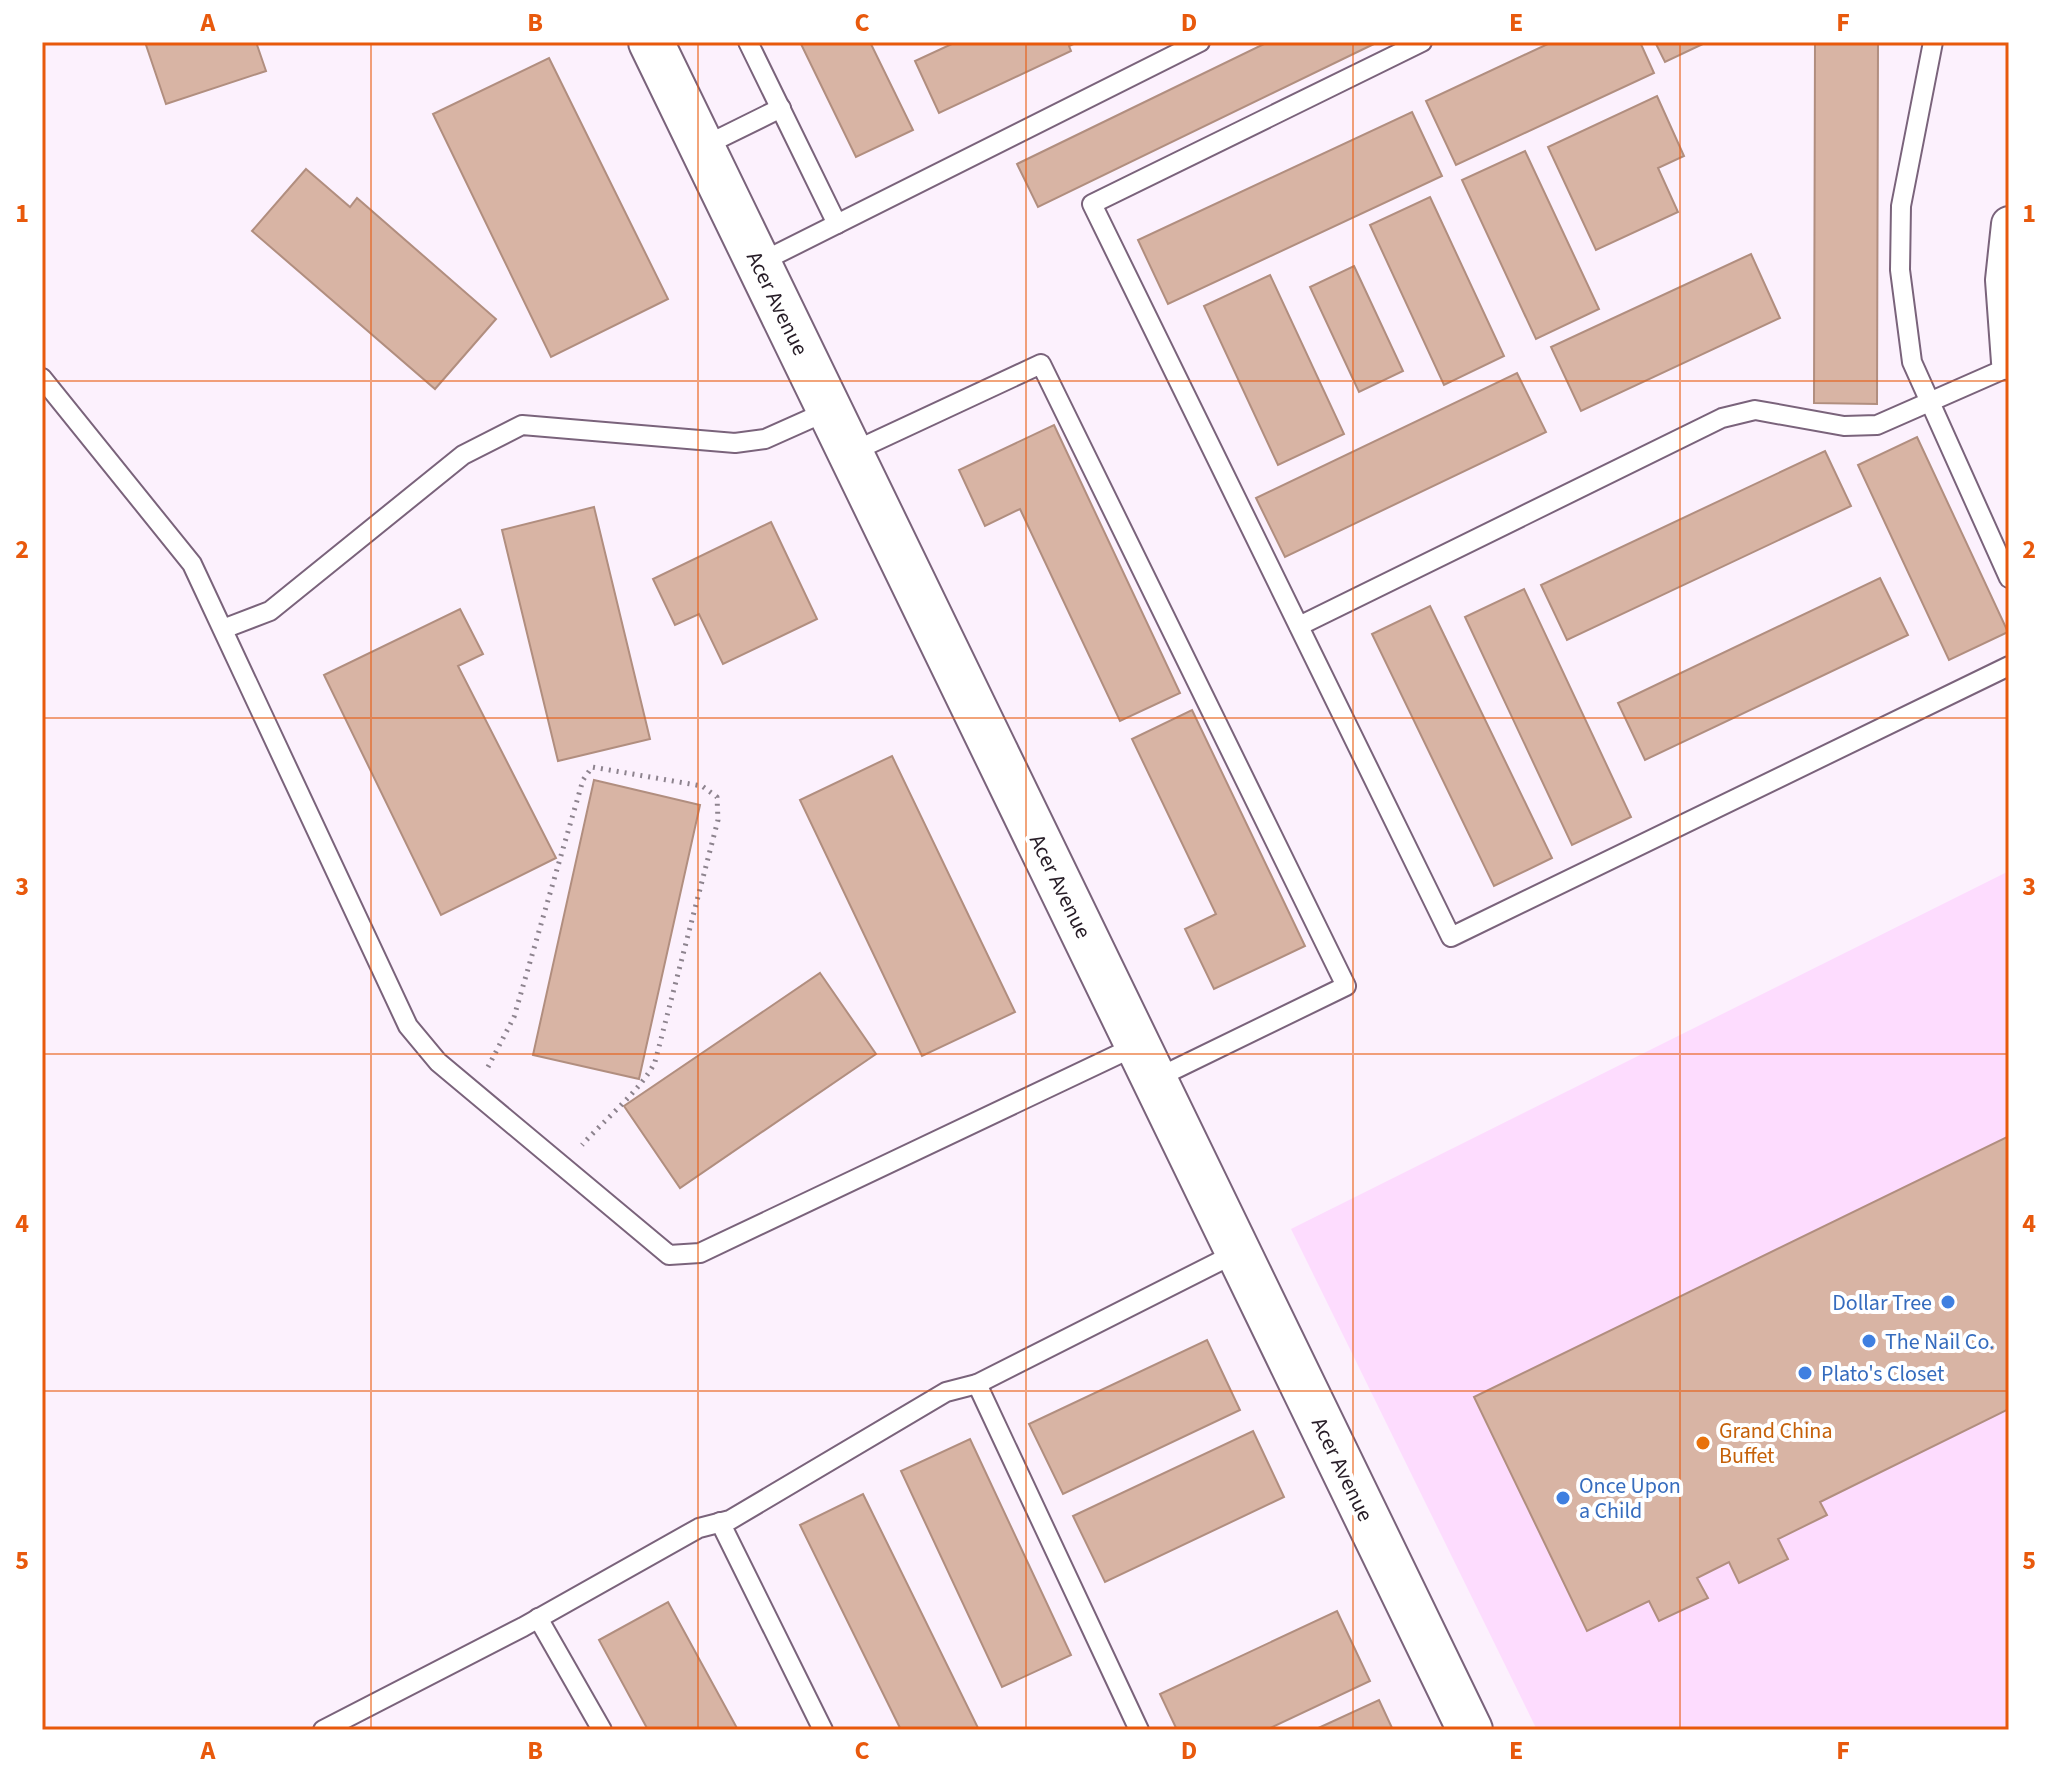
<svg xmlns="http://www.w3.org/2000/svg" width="2051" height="1772" viewBox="0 0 2051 1772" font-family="'Source Sans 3',sans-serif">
	<rect width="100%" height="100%" fill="#fcf1fd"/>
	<!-- built -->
	<path fill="#fddcfe" d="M2009 871V1730H1537L1291 1229Z"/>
	<!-- building -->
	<g fill="#d8b4a4" stroke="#b18e7f" stroke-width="2">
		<path d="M145 42H256L266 71 166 104Z"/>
		<path d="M800 42H870L913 130 856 157Z"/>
		<path d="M956 42H1078L1069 46 1071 51 939 113 915 61Z"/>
		<path d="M1268 42H1378L1038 207 1017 164Z"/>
		<path d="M1552 42H1640L1654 73 1456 165 1426 101Z"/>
		<path d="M1655 42H1707L1665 62Z"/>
		<path d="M1815 42H1878L1877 404 1814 403Z"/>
		<path d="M549 58 668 299 551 357 433 114Z"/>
		<path d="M1657 96 1684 156 1658 168 1678 212 1596 250 1548 147Z"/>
		<path d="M1412 112 1442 176 1168 304 1138 240Z"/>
		<path d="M1525 151 1599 309 1536 339 1462 180Z"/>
		<path d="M306 169 350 207 357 198 496 319 435 389 252 231Z"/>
		<path d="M1430 197 1504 356 1444 385 1370 225Z"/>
		<path d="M1751 254 1780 318 1581 411 1551 347Z"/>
		<path d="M1354 266 1403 371 1359 392 1310 287Z"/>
		<path d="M1270 275 1344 434 1278 465 1204 306Z"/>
		<path d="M1517 373 1546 432 1285 557 1256 498Z"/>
		<path d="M1054 425 1180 693 1120 721 1020 509 985 526 959 470Z"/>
		<path d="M1917 437 2008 632 1949 660 1858 465Z"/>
		<path d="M1825 451 1851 506 1567 640 1541 585Z"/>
		<path d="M594 507 650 739 558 761 502 530Z"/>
		<path d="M771 522 817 619 723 664 699 614 675 625 653 579Z"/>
		<path d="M1880 578 1908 635 1645 760 1618 703Z"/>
		<path d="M1524 589 1631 817 1572 845 1465 617Z"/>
		<path d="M1430 606 1552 858 1494 886 1372 634Z"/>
		<path d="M460 609 483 654 458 666 556 858 441 915 324 675Z"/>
		<path d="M1192 710 1305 946 1214 989 1185 929 1216 914 1132 739Z"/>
		<path d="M892 756 1015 1012 922 1056 800 800Z"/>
		<path d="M594 780 700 805 639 1079 533 1055Z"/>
		<path d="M820 973 876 1054 680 1188 624 1106Z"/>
		<path d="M2009 1136V1409L1820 1502 1827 1515 1778 1539 1788 1559 1739 1583 1729 1562 1697 1578 1708 1598 1659 1621 1649 1601 1587 1631 1474 1397Z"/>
		<path d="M1207 1340 1240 1410 1063 1494 1029 1424Z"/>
		<path d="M1253 1431 1284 1497 1105 1582 1073 1516Z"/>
		<path d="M970 1439 1071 1655 1002 1687 901 1471Z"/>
		<path d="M863 1494 979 1730H901L800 1525Z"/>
		<path d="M668 1602 738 1730H648L599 1640Z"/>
		<path d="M1337 1611 1370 1681 1266 1730H1177L1160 1694Z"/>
		<path d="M1379 1700 1393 1730H1314Z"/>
	</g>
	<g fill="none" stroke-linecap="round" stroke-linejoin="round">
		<!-- lane casing -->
		<g stroke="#7a637b" stroke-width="22">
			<g id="lane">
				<path d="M748 42 837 224"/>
				<path d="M1422 42 1092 204 1451 937 2009 666"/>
				<path d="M1933 42 1901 206 1900 270 1912 362 2009 578"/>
				<path d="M702 147 781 108"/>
				<path d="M759 263 1200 42"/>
				<path d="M42 378 192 564 408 1026 438 1062 669 1255 700 1253 1138 1045"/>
				<path d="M850 453 1041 364 1346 986 1155 1079"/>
				<path d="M1299 626 1722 418 1755 410 1844 426 1877 425 2009 367"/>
				<path d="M223 629 270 611 463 455 522 425 735 443 765 439 830 410"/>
				<path d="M977 1384 1139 1730"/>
				<path d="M720 1522 823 1730"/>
				<path d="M538 1618 602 1730"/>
				<path d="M323 1730 523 1627 699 1528 730 1520 946 1392 977 1384 1238 1252"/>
			</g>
		</g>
		<!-- street casing -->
		<g stroke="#7a637b" stroke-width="38">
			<path id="street" d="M2009 224 2003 280 2009 362"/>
		</g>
		<!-- secondary casing -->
		<g stroke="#7a637b" stroke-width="48">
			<path id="secondary" d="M651 42 1470 1730"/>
		</g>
		<!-- path -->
		<path stroke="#8d838e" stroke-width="5" stroke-dasharray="2 6" stroke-linecap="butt" d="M488 1067 514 1017 583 780 592 767 702 786 717 797 718 820 655 1062C642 1089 604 1120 582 1145"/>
		<!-- lane -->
		<use href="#lane" stroke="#fff" stroke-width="18"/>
		<!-- street -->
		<use href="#street" stroke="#fff" stroke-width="34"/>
		<!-- secondary -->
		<use href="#secondary" stroke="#fff" stroke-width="44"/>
	</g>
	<!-- grid -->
	<path fill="none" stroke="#e8590c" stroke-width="2" stroke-opacity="0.55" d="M371 42V1730M698 42V1730M1026 42V1730M1353 42V1730M1680 42V1730M42 381H2009M42 718H2009M42 1054H2009M42 1391H2009"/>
	<!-- markers -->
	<g fill="#3f7fe0" stroke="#fff" stroke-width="3">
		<circle cx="1948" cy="1302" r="8"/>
		<circle cx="1869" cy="1341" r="8"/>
		<circle cx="1805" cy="1373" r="8"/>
		<circle cx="1563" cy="1498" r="8"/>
	</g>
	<circle fill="#e8710a" stroke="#fff" stroke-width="3" cx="1703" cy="1443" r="8"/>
	<g text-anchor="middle" stroke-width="8" stroke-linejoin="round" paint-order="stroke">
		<!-- street labels -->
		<g font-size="22" fill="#261c26" stroke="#fff">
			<text transform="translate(778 303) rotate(64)" y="8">Acer Avenue</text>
			<text transform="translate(1061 886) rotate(64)" y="8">Acer Avenue</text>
			<text transform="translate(1343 1469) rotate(64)" y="8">Acer Avenue</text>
		</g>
		<!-- shop labels -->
		<g font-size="22" fill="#366cbe" stroke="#fff" text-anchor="start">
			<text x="1932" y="1310" text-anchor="end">Dollar Tree</text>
			<text x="1885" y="1349">The Nail Co.</text>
			<text x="1821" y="1381">Plato's Closet</text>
			<text x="1579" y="1493">Once Upon<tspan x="1579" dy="25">a Child</tspan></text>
		</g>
		<!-- food labels -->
		<g font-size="22" fill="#c56008" stroke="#fff" text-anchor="start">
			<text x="1719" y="1438">Grand China<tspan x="1719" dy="25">Buffet</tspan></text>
		</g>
	</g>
	<!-- border -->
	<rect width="2051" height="1772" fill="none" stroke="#ffffff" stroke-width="88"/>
	<rect x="44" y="44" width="1963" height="1684" fill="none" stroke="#e8590c" stroke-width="3"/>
	<g font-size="26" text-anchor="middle" font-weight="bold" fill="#e8590c">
		<text x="208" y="31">A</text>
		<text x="535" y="31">B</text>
		<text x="862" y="31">C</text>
		<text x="1189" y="31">D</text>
		<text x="1516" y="31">E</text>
		<text x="1843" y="31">F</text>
		<text x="22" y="222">1</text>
		<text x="2029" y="222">1</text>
		<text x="22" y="558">2</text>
		<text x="2029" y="558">2</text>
		<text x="22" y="895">3</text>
		<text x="2029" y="895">3</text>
		<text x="22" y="1232">4</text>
		<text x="2029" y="1232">4</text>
		<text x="22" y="1569">5</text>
		<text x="2029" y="1569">5</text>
		<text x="208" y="1759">A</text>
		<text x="535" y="1759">B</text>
		<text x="862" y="1759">C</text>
		<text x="1189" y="1759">D</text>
		<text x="1516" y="1759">E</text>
		<text x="1843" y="1759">F</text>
	</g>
</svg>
